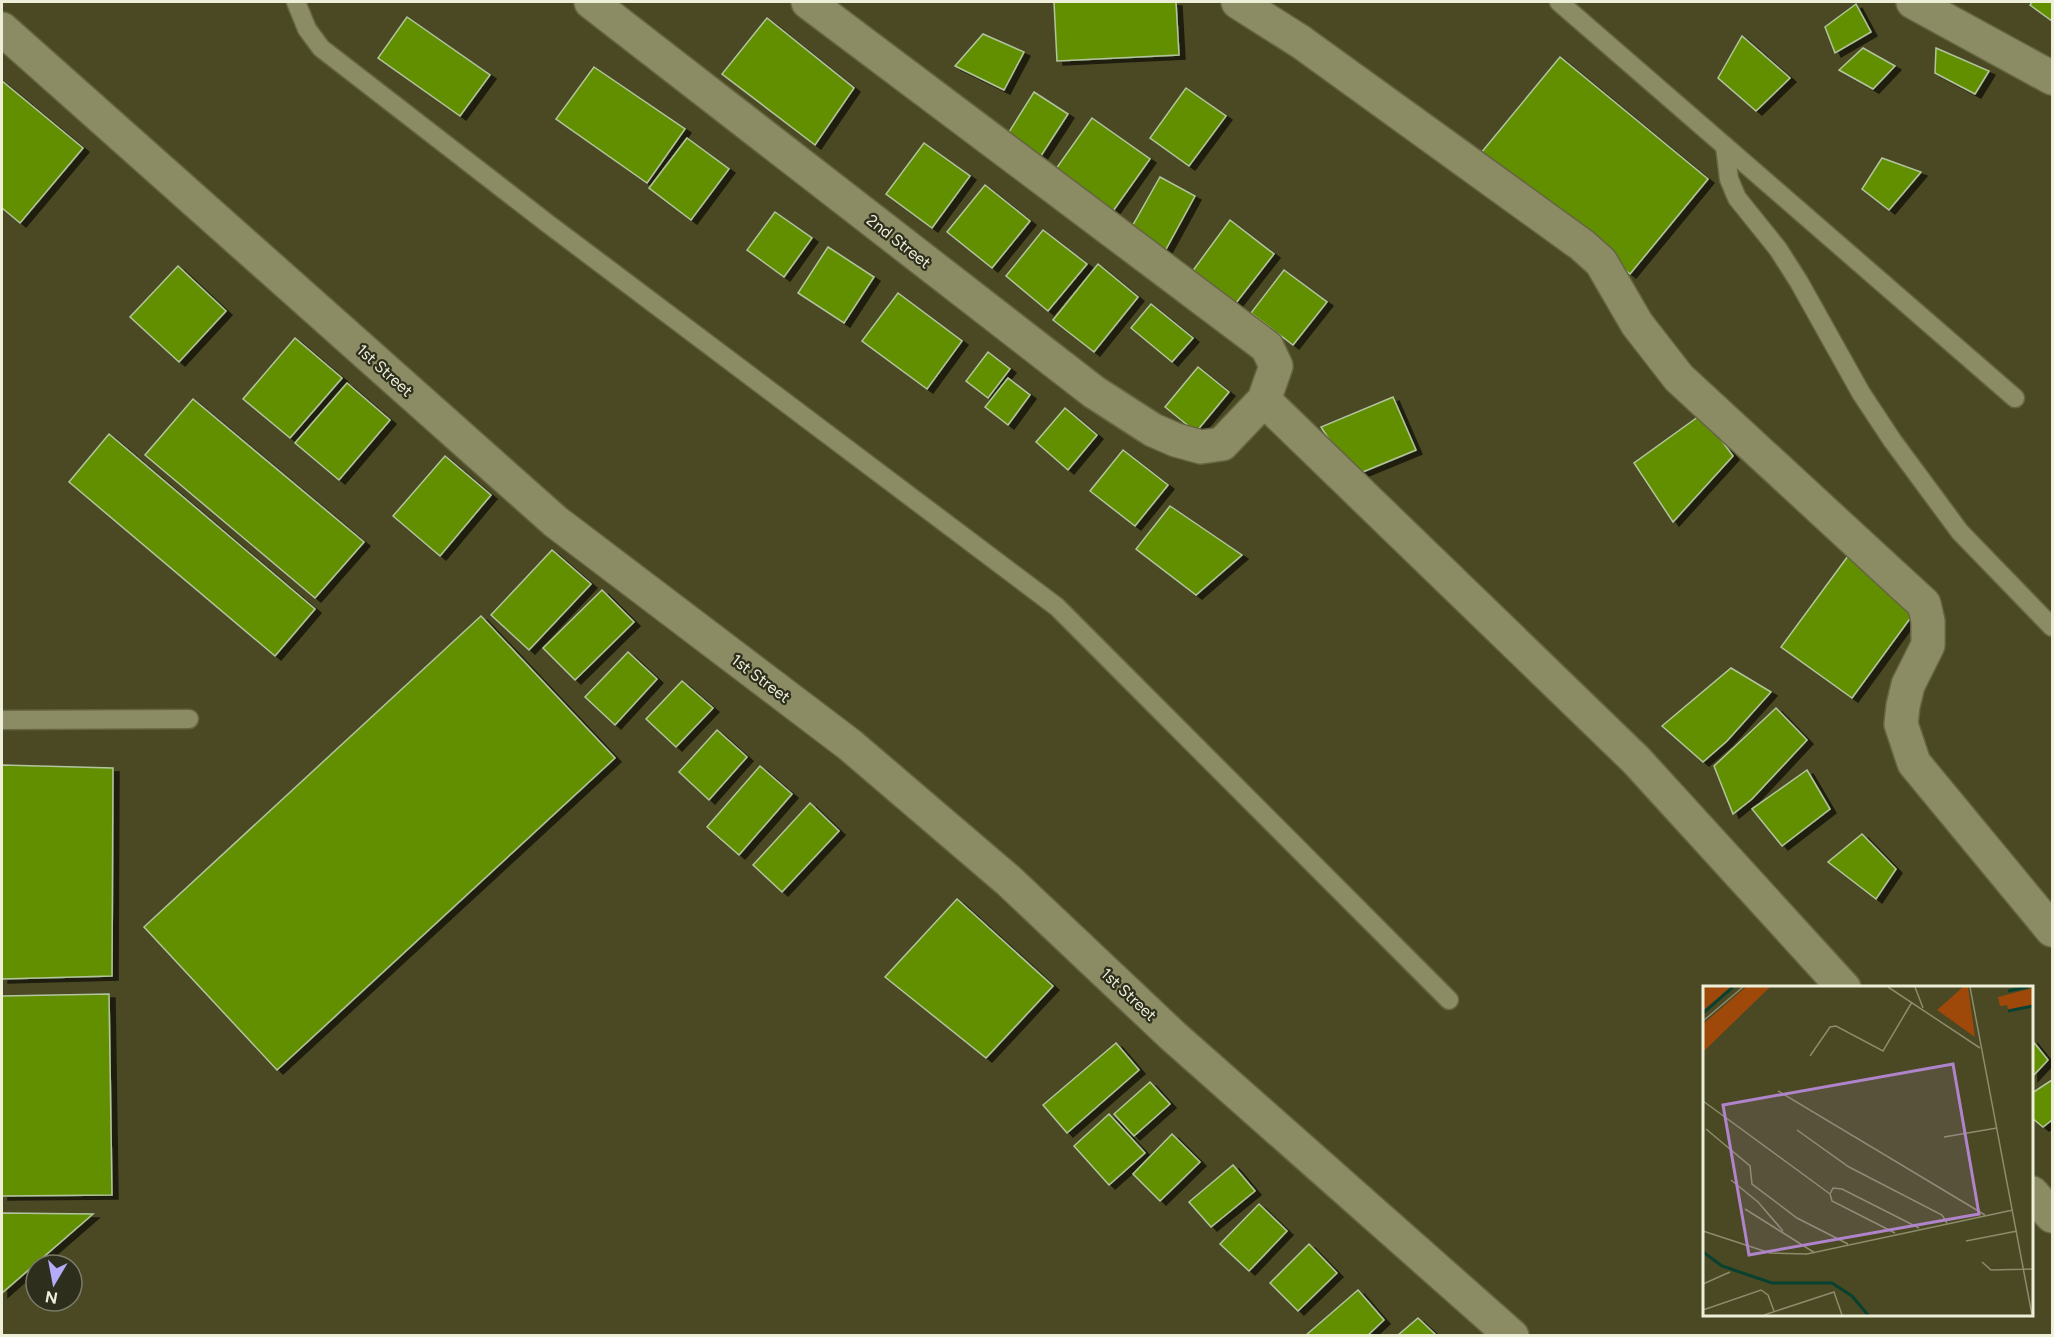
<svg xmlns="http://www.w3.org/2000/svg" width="2054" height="1337" viewBox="0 0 2054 1337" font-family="Figtree,sans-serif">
	<defs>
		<filter id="shadow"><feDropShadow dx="6" dy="4" stdDeviation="0" flood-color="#0009"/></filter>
	</defs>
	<rect width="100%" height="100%" fill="#4a4923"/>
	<!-- building -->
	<g fill="#628f00" stroke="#b2c59e" stroke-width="1.5" filter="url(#shadow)">
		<path d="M1054 2H1176L1179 55 1057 61Z"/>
		<path d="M2032 2H2052V21L2030 5Z"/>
		<path d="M1856 4 1871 32 1835 53 1825 27Z"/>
		<path d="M407 17 490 75 460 116 378 58Z"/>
		<path d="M767 18 854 88 815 145 722 74Z"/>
		<path d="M983 34 1024 52 1004 90 955 66Z"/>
		<path d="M1742 36 1790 78 1756 111 1718 78Z"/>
		<path d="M1863 48 1895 66 1873 89 1839 70Z"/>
		<path d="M1936 48 1989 71 1975 94 1935 73Z"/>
		<path d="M1560 57 1708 179 1630 274 1481 153Z"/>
		<path d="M594 67 685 129 647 183 556 119Z"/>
		<path d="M2 81 83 148 20 223 2 208Z"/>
		<path d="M1186 88 1226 116 1189 166 1150 138Z"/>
		<path d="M1034 92 1068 114 1037 162 1004 140Z"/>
		<path d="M1092 118 1150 159 1111 214 1053 173Z"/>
		<path d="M687 138 729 169 691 220 649 188Z"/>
		<path d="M924 143 970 176 932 228 886 194Z"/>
		<path d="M1882 158 1921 172 1889 210 1862 189Z"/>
		<path d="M1160 177 1195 196 1165 251 1129 232Z"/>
		<path d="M985 185 1030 221 992 268 947 232Z"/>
		<path d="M775 212 812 238 784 277 747 250Z"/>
		<path d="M1230 220 1274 254 1229 312 1186 280Z"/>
		<path d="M1043 230 1087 264 1048 311 1006 276Z"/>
		<path d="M828 247 874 277 844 323 798 293Z"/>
		<path d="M1098 264 1138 297 1094 352 1053 320Z"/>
		<path d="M178 266 226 311 179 362 130 317Z"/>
		<path d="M1284 270 1327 302 1293 345 1251 313Z"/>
		<path d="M898 293 962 341 927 389 862 341Z"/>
		<path d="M1151 304 1193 338 1172 362 1131 328Z"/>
		<path d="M295 338 342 378 290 438 243 399Z"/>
		<path d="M988 352 1010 369 988 398 966 381Z"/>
		<path d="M1198 367 1229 392 1196 432 1165 407Z"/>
		<path d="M1008 378 1030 395 1008 425 985 407Z"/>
		<path d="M347 383 390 420 339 480 295 443Z"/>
		<path d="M1393 397 1416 450 1353 476 1321 427Z"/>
		<path d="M193 399 364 542 315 598 145 455Z"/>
		<path d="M1065 408 1097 435 1068 470 1036 442Z"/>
		<path d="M1702 414 1733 456 1673 522 1634 463Z"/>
		<path d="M109 434 315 609 275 656 69 482Z"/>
		<path d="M1123 450 1168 485 1135 526 1090 491Z"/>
		<path d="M445 456 491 495 440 556 393 516Z"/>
		<path d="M1170 506 1242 555 1196 595 1136 549Z"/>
		<path d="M552 550 591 584 529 650 491 615Z"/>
		<path d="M1851 552 1914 613 1852 698 1781 647Z"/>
		<path d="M602 590 634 622 575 680 543 648Z"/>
		<path d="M481 616 615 758 277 1070 144 927Z"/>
		<path d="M628 652 657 679 615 725 585 697Z"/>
		<path d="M1731 668 1771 692 1727 741 1703 762 1662 726Z"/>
		<path d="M682 681 713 708 676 747 646 719Z"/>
		<path d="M1776 708 1807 740 1752 799 1733 814 1714 766Z"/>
		<path d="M717 730 747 757 709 800 679 772Z"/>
		<path d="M2 765 113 768 112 976 2 979Z"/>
		<path d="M760 766 792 794 739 855 707 827Z"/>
		<path d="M1807 770 1830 809 1782 846 1752 809Z"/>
		<path d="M810 803 839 831 782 892 753 865Z"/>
		<path d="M1862 834 1896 869 1876 899 1828 862Z"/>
		<path d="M957 899 1053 986 986 1058 885 977Z"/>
		<path d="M109 994 112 1195 2 1196V996Z"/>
		<path d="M2032 1040 2048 1060 2032 1077Z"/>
		<path d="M1116 1043 1139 1070 1067 1133 1043 1105Z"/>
		<path d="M2052 1080V1120L2043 1127 2032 1118V1093Z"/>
		<path d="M1150 1082 1170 1104 1134 1136 1114 1114Z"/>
		<path d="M1109 1114 1145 1153 1109 1185 1074 1146Z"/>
		<path d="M1172 1134 1200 1162 1160 1201 1133 1174Z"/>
		<path d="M1233 1165 1255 1191 1211 1227 1189 1202Z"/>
		<path d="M1259 1204 1287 1231 1249 1271 1220 1244Z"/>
		<path d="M2 1213 93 1214 2 1293Z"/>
		<path d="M1309 1244 1337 1273 1298 1311 1270 1283Z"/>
		<path d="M1358 1290 1384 1320 1367 1336H1305Z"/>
		<path d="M1418 1318 1436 1335 1397 1336Z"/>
	</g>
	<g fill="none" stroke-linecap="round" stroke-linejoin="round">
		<!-- service casing -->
		<g stroke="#656542" stroke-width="21">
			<g id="service">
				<path d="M296 2 307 29 321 48 547 223 1057 607 1449 1000"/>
				<path d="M1559 2 2015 398"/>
				<path d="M1725 146 1729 179 1737 198 1778 249 1799 282 1861 393 1892 440 1960 532 2052 627"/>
				<path d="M2 720 189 719"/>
			</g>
		</g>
		<!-- minor casing -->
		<g stroke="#656542" stroke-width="36">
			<g id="minor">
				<path d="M591 2 1094 392 1153 430 1176 440 1201 447 1222 444 1264 400 1276 366 1267 347 808 2"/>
				<path d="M1238 2 1301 42 1582 245 1601 262 1637 324 1679 378 1924 604 1928 621V645L1908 685 1903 706 1901 724 1914 763 2052 930"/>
				<path d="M1913 2 2052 78"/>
				<path d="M2 29 556 522 850 745 1009 881 1173 1036 1512 1336"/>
				<path d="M1264 400 1636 760 1844 988"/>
				<path d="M2032 1193 2052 1216"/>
			</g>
		</g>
		<!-- service -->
		<use href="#service" stroke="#8b8c63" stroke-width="18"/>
		<!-- minor -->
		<use href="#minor" stroke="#8b8c63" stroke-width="33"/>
	</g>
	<g text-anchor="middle" stroke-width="4.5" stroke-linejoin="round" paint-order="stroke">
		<!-- street labels -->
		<g font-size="16" fill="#eeefd9" stroke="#2e2e1d">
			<text transform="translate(899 241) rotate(38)" y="6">2nd Street</text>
			<text transform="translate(385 370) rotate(42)" y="6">1st Street</text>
			<text transform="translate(761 678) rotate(37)" y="6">1st Street</text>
			<text transform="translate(1129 994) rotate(43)" y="6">1st Street</text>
		</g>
	</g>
	<!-- overview -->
	<g transform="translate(1703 986)">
		<rect width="330" height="330" fill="#4a4923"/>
		<path d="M0 1H32L0 28ZM43 1H67L0 66V38ZM260 1H265L272 51 234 24ZM330 2V19L305 24 304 19 297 20 295 11Z" fill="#9e480a"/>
		<path fill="none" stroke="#094131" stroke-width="3" d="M305 5 325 1M305 25 330 20M0 27 30 1M0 266 19 280 69 297H129L149 310 165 329"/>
		<path fill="none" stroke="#8c8b6c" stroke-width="1.5" d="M185 1 277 62M212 1 220 22M267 1 329 329M0 35 40 1M107 70 127 41 133 40 180 65 209 16M75 105 282 229M0 115 127 208M3 143 47 180 49 198 94 232 145 258M94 144 146 181 239 229 244 237M241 151 294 142M28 194 55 216 80 245M42 223 112 267M0 245 67 267 104 268 310 224M192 247 129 215 127 208 130 202 139 203 216 242M263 255 314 245M279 276 288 284 330 283M0 298 27 286M0 324 58 304 65 309 71 325M61 329 131 306 139 329"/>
		<path fill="#af84cb" fill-opacity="0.15" stroke="#af84cb" stroke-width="3" d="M250 78 276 228 46 269 20 119Z"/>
		<rect width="330" height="330" fill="none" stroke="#eeefd9" stroke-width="3"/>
	</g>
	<!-- border -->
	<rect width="2054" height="1337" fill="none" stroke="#eeefd9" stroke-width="6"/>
	<!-- north arrow -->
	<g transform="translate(54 1283) rotate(190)"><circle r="28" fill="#2e2e1d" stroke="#7b7b68" stroke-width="1.5"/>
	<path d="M0-4.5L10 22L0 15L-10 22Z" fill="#b4acf9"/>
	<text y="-9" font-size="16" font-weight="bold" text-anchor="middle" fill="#eeefd9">N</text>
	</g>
</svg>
